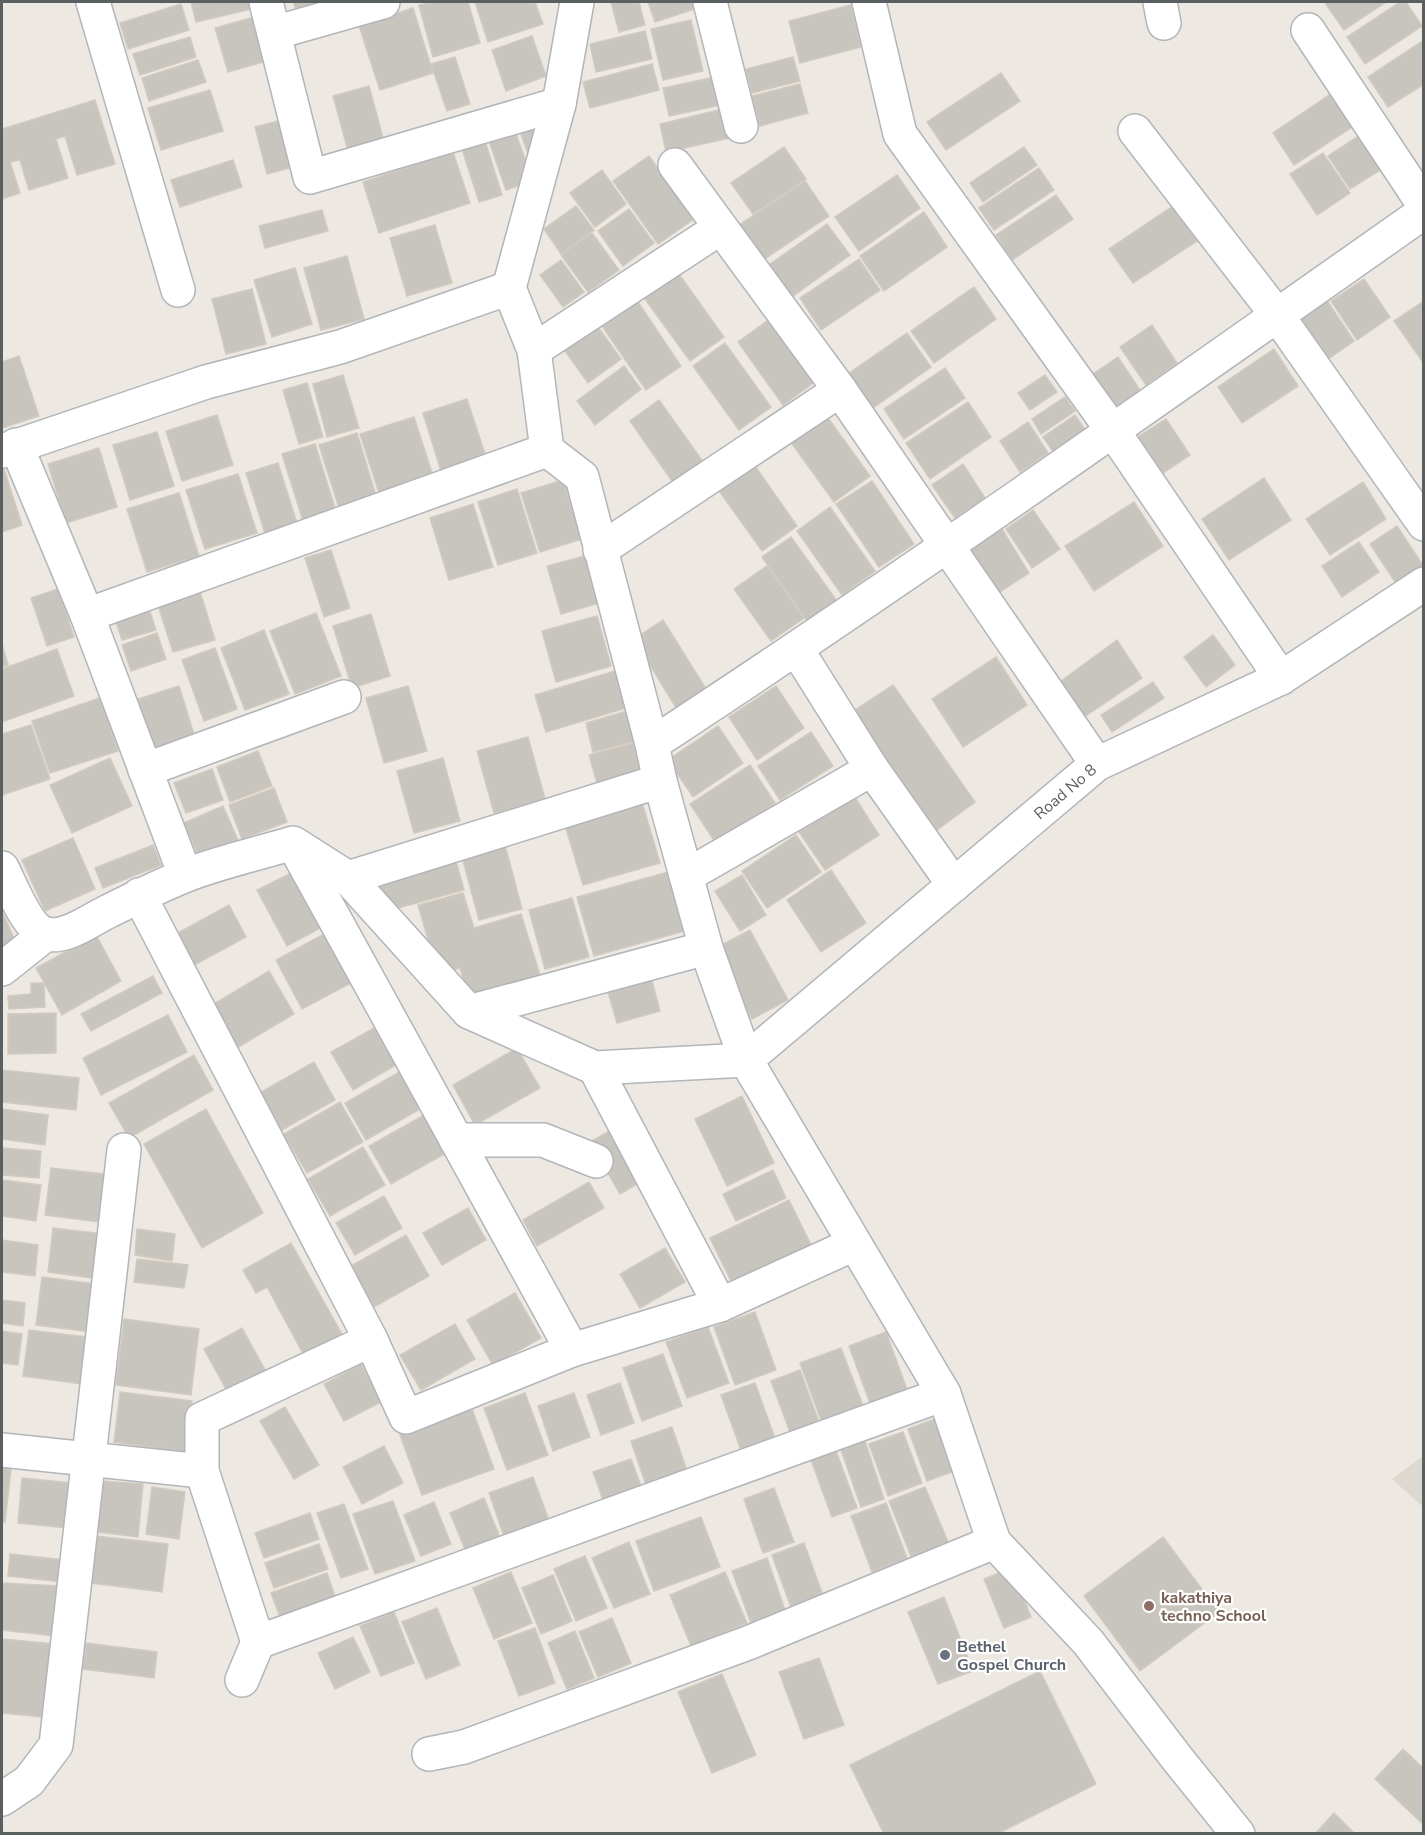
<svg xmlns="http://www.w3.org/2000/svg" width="1425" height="1835" viewBox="0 0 1425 1835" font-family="'Nunito Sans',sans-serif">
	<rect width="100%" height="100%" fill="#ede9e2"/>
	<!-- education -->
	<path fill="#ddd8d0" d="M1423 1456V1507L1392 1479Z"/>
	<!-- building -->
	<g fill="#c8c4be" stroke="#d1cac0" stroke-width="1.5">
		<path d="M191 2H254L256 8 196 22Z"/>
		<path d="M293 2H318L296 9Z"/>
		<path d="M433 2H468L480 43 433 57 419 5Z"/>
		<path d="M475 2H535L543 24 488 42Z"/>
		<path d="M611 2H639L645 25 619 32Z"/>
		<path d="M648 2H696L698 8 655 22Z"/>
		<path d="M1327 2H1386L1344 30 1325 3Z"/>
		<path d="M1400 2H1406L1422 26 1365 64 1347 37Z"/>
		<path d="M181 4 189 30 128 49 120 23Z"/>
		<path d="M851 5 861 47 800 63 789 21Z"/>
		<path d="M413 8 433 73 380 90 359 26Z"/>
		<path d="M257 16 270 60 228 72 215 28Z"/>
		<path d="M691 20 703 71 663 80 651 29Z"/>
		<path d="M645 31 652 59 596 72 590 44Z"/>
		<path d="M532 36 546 76 506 91 492 50Z"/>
		<path d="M190 37 196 57 140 75 133 54Z"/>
		<path d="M1424 40V84L1388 107 1368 77Z"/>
		<path d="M455 57 470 104 447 111 431 64Z"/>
		<path d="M793 57 800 81 752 93 746 69Z"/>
		<path d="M198 60 206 82 149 101 142 78Z"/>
		<path d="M652 64 659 90 590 108 583 82Z"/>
		<path d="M1001 73 1020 101 946 150 927 122Z"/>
		<path d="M715 77 721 105 669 116 663 88Z"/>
		<path d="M800 84 808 113 760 126 752 96Z"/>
		<path d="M369 86 385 145 349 154 333 96Z"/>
		<path d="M210 90 223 131 161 150 148 108Z"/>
		<path d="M1335 91 1357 124 1294 165 1273 133Z"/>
		<path d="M95 100 115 164 77 175 65 136 56 139 68 178 29 190 20 160 10 162 20 193 2 199V129Z"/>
		<path d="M723 109 730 138 666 152 660 124Z"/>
		<path d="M293 117 305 164 267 174 255 127Z"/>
		<path d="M537 125 530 160 520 131Z"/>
		<path d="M515 131 533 181 506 190 489 141Z"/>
		<path d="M1363 133 1385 167 1350 189 1328 156Z"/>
		<path d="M485 141 502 195 479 202 462 149Z"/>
		<path d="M784 147 806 179 753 214 731 183Z"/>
		<path d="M1024 147 1037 165 983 202 970 183Z"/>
		<path d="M453 152 470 203 379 233 363 182Z"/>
		<path d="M1323 153 1350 193 1317 215 1290 174Z"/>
		<path d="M649 156 694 219 658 244 613 181Z"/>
		<path d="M233 160 242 187 180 207 171 180Z"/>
		<path d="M1039 168 1054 190 994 230 979 208Z"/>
		<path d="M602 170 626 204 595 227 570 193Z"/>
		<path d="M897 175 920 208 859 251 835 217Z"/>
		<path d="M805 181 829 216 763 260 739 225Z"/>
		<path d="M1056 195 1073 219 1012 260 996 235Z"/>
		<path d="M576 206 594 230 561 254 544 229Z"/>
		<path d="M1173 206 1197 241 1133 283 1109 249Z"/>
		<path d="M629 209 654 243 623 266 598 231Z"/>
		<path d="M322 210 328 231 265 248 259 226Z"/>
		<path d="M924 212 947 247 884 291 860 256Z"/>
		<path d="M827 224 850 255 789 299 766 267Z"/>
		<path d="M435 225 452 283 407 296 390 238Z"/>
		<path d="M592 233 619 270 588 292 561 255Z"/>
		<path d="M347 256 364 319 321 330 304 268Z"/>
		<path d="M859 259 880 290 821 330 800 298Z"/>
		<path d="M561 260 584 292 563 307 540 275Z"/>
		<path d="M295 268 312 324 272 337 254 280Z"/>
		<path d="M676 270 724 337 690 361 642 295Z"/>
		<path d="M1364 279 1390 317 1357 340 1331 301Z"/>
		<path d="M974 287 996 319 934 363 911 331Z"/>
		<path d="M252 289 266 344 226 354 212 299Z"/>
		<path d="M1326 299 1354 341 1321 364 1293 322Z"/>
		<path d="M1424 301V360L1422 361 1394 321Z"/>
		<path d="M638 302 681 366 646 390 602 326Z"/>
		<path d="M771 318 816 381 783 405 738 342Z"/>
		<path d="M1152 325 1177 363 1146 385 1120 347Z"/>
		<path d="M598 327 621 359 588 383 565 351Z"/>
		<path d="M907 333 931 367 866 413 842 378Z"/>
		<path d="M725 343 771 407 739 430 693 366Z"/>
		<path d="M1274 349 1298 386 1242 423 1218 387Z"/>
		<path d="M19 356 39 416 2 428V362Z"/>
		<path d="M1118 357 1140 390 1115 407 1093 374Z"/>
		<path d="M624 366 641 389 595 425 577 401Z"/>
		<path d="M945 368 965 398 904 439 884 409Z"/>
		<path d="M343 375 359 428 327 437 313 384Z"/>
		<path d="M1045 375 1057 392 1030 410 1018 393Z"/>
		<path d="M307 383 323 437 299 444 283 390Z"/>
		<path d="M1065 397 1075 411 1041 434 1032 419Z"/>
		<path d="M467 399 487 460 442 474 423 413Z"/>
		<path d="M659 400 704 463 674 484 630 421Z"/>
		<path d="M968 402 991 437 930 479 906 443Z"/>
		<path d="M823 411 870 476 834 502 787 437Z"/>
		<path d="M217 415 233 465 182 481 166 431Z"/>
		<path d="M1075 415 1086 431 1054 453 1043 437Z"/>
		<path d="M414 417 433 476 379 493 360 434Z"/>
		<path d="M1166 419 1190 455 1157 477 1133 440Z"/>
		<path d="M1028 422 1048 453 1020 472 1000 441Z"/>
		<path d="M157 432 174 486 130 500 113 445Z"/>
		<path d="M357 433 376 496 339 508 319 445Z"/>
		<path d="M315 444 336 511 303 521 282 454Z"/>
		<path d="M99 448 117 507 66 523 48 464Z"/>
		<path d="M278 463 297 523 265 533 246 473Z"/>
		<path d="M753 463 797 526 762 551 717 488Z"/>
		<path d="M963 464 985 498 955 518 932 485Z"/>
		<path d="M4 469 22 525 2 532V470Z"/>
		<path d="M238 474 257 533 205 549 186 490Z"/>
		<path d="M1264 478 1291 520 1229 560 1202 519Z"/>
		<path d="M563 480 582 539 540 552 521 493Z"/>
		<path d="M872 481 914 544 879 567 836 504Z"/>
		<path d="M1363 482 1386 519 1330 555 1306 519Z"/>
		<path d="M517 489 537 553 498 565 478 502Z"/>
		<path d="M179 493 199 556 147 572 127 509Z"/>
		<path d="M1134 502 1163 546 1094 591 1065 546Z"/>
		<path d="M473 504 493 567 449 580 430 518Z"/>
		<path d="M830 507 875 571 842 595 797 531Z"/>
		<path d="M1033 510 1060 549 1032 568 1006 529Z"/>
		<path d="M1397 526 1424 567V572L1399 588 1370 544Z"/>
		<path d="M1002 529 1029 573 997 594 969 550Z"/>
		<path d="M791 537 837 601 808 622 762 557Z"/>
		<path d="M1359 542 1379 572 1342 597 1322 566Z"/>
		<path d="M331 550 350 608 324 617 305 558Z"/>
		<path d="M589 555 603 602 561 614 547 566Z"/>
		<path d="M767 566 804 618 771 641 734 589Z"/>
		<path d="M198 585 215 640 173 652 156 599Z"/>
		<path d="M58 589 74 637 47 646 31 598Z"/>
		<path d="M147 602 156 630 122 640 113 613Z"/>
		<path d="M316 613 341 676 295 694 270 631Z"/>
		<path d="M371 614 390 676 352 688 333 626Z"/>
		<path d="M597 616 611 666 556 682 542 631Z"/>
		<path d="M663 620 708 692 678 711 634 639Z"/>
		<path d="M264 630 289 694 245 710 221 648Z"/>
		<path d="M157 633 166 659 131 671 122 645Z"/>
		<path d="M1213 635 1235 665 1206 687 1184 657Z"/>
		<path d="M1117 640 1142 678 1084 717 1060 682Z"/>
		<path d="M2 644 8 665 2 667Z"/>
		<path d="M215 648 237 709 204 721 182 660Z"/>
		<path d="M57 649 74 696 2 722V669Z"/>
		<path d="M996 657 1027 705 963 747 932 699Z"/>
		<path d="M615 671 626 708 546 732 535 695Z"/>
		<path d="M1153 682 1164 698 1112 732 1101 715Z"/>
		<path d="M893 685 975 802 937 830 852 712Z"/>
		<path d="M179 686 196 741 156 754 138 699Z"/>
		<path d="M408 686 427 751 384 763 366 698Z"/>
		<path d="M776 686 804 728 757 760 729 717Z"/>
		<path d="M100 698 118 751 50 773 32 721Z"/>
		<path d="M627 711 635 741 593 752 586 723Z"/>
		<path d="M31 725 50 779 2 795V734Z"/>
		<path d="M718 726 743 763 693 797 668 760Z"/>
		<path d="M811 732 833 766 780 800 758 766Z"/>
		<path d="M528 737 545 799 494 813 477 751Z"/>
		<path d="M633 743 640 772 597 783 589 755Z"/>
		<path d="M258 751 272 786 230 802 217 767Z"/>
		<path d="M110 758 132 806 72 833 50 785Z"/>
		<path d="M443 758 460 821 414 833 397 771Z"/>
		<path d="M750 765 775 803 715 842 690 804Z"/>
		<path d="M212 769 223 800 186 813 174 783Z"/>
		<path d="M274 788 287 822 242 839 229 805Z"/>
		<path d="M854 796 879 835 825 870 799 832Z"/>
		<path d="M641 799 660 863 583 885 564 822Z"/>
		<path d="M223 806 238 840 199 857 184 823Z"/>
		<path d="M796 835 821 872 767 908 742 871Z"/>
		<path d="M73 838 95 889 45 911 22 860Z"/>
		<path d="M153 845 161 865 103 888 95 868Z"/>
		<path d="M505 845 522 909 479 920 462 857Z"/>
		<path d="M456 861 464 890 387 911 378 882Z"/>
		<path d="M831 870 866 923 821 952 787 900Z"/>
		<path d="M295 871 324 926 287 946 257 890Z"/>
		<path d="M672 871 688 930 594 956 577 897Z"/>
		<path d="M742 875 766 915 740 931 715 891Z"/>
		<path d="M463 893 474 928 521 914 540 975 468 996 460 968 438 974 418 905Z"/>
		<path d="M572 898 589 957 545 969 529 910Z"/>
		<path d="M229 905 246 937 191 967 174 935Z"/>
		<path d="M2 911 19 950 2 959Z"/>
		<path d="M750 930 788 1000 752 1019 714 949Z"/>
		<path d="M324 934 351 983 302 1009 276 960Z"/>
		<path d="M96 935 121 981 62 1015 36 968Z"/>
		<path d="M269 971 294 1014 235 1049 209 1007Z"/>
		<path d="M650 974 660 1011 617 1023 606 985Z"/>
		<path d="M153 976 162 993 91 1031 81 1014Z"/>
		<path d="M31 983H44L45 1007 9 1009 8 996 31 994Z"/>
		<path d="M56 1013V1053L8 1054V1014Z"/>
		<path d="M168 1015 187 1052 101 1095 83 1058Z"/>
		<path d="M374 1028 396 1065 353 1090 331 1052Z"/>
		<path d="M517 1048 540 1088 475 1125 453 1085Z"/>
		<path d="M194 1055 213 1090 129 1138 109 1103Z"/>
		<path d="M314 1062 335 1100 282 1130 261 1092Z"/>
		<path d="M2 1070 79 1078 76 1110 2 1102Z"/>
		<path d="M401 1071 422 1108 366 1140 345 1103Z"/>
		<path d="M742 1096 774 1163 727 1186 695 1119Z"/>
		<path d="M340 1102 363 1142 307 1173 284 1134Z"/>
		<path d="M2 1109 48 1115 45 1145 2 1139Z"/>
		<path d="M206 1109 263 1213 202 1248 144 1144Z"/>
		<path d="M424 1115 446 1153 391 1184 369 1146Z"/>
		<path d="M609 1131 639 1183 620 1194 590 1142Z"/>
		<path d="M363 1147 385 1185 330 1216 308 1179Z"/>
		<path d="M2 1148 41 1151 39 1178 2 1175Z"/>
		<path d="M51 1168 113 1175 107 1223 45 1215Z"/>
		<path d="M773 1170 786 1198 736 1221 723 1194Z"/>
		<path d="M2 1180 41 1185 36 1221 2 1216Z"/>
		<path d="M589 1182 604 1208 537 1246 523 1220Z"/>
		<path d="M384 1196 402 1228 355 1255 336 1223Z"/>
		<path d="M789 1200 811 1245 732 1283 710 1238Z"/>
		<path d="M468 1208 486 1240 442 1265 423 1233Z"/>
		<path d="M53 1228 112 1235 106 1280 48 1272Z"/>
		<path d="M137 1229 175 1234 172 1261 135 1255Z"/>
		<path d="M406 1235 429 1276 374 1307 351 1266Z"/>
		<path d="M2 1240 38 1245 35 1276 2 1272Z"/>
		<path d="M291 1243 344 1338 306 1359 267 1287 256 1293 243 1270Z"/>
		<path d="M665 1248 685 1282 640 1308 620 1274Z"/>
		<path d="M137 1259 188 1265 184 1288 134 1282Z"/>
		<path d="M42 1277 96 1284 91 1332 36 1325Z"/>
		<path d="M515 1293 541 1338 493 1365 467 1320Z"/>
		<path d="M2 1300 25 1303 23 1326 2 1323Z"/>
		<path d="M755 1312 776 1370 735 1385 714 1327Z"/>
		<path d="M124 1319 199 1329 191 1395 116 1385Z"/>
		<path d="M455 1324 475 1359 421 1390 400 1355Z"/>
		<path d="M708 1327 729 1383 687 1398 666 1342Z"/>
		<path d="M242 1328 270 1379 232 1400 204 1349Z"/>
		<path d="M29 1330 94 1338 89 1385 23 1376Z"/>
		<path d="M2 1331 22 1334 18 1365 2 1363Z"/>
		<path d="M886 1332 908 1392 871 1406 849 1346Z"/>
		<path d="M841 1348 867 1416 825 1431 800 1363Z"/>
		<path d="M663 1354 682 1406 642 1421 623 1368Z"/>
		<path d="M361 1364 381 1402 344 1421 324 1384Z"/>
		<path d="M800 1370 820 1425 791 1435 771 1381Z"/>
		<path d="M620 1383 634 1423 601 1435 587 1395Z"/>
		<path d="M755 1383 776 1441 742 1453 721 1395Z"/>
		<path d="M120 1392 192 1401 186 1452 114 1442Z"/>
		<path d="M525 1393 548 1455 507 1470 484 1408Z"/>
		<path d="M574 1393 590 1437 553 1451 538 1406Z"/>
		<path d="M285 1407 319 1465 294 1479 260 1421Z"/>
		<path d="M472 1409 494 1469 422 1495 400 1435Z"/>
		<path d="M940 1417 960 1469 927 1481 908 1429Z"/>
		<path d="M672 1427 690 1480 649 1494 631 1441Z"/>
		<path d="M903 1432 922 1483 888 1496 869 1444Z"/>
		<path d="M865 1441 884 1499 861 1507 841 1450Z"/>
		<path d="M384 1446 403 1483 362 1504 343 1467Z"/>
		<path d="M836 1451 857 1508 832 1517 811 1460Z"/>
		<path d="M631 1459 644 1494 606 1508 593 1472Z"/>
		<path d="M2 1468 11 1469 5 1522H2Z"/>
		<path d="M533 1477 551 1526 506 1542 489 1493Z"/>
		<path d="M22 1478 72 1483 68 1528 18 1523Z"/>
		<path d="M102 1481 143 1484 138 1537 98 1532Z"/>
		<path d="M152 1487 185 1492 179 1539 146 1534Z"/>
		<path d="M925 1487 948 1542 911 1556 889 1501Z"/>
		<path d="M774 1488 794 1542 763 1553 744 1499Z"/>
		<path d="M484 1498 501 1540 467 1554 450 1513Z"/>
		<path d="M393 1501 415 1561 375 1574 353 1514Z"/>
		<path d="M434 1502 451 1544 421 1556 404 1515Z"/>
		<path d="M886 1503 907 1558 872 1572 851 1516Z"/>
		<path d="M344 1504 368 1569 341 1578 317 1513Z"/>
		<path d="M310 1513 319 1539 264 1558 255 1533Z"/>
		<path d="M701 1517 720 1567 654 1591 636 1541Z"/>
		<path d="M96 1536 168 1544 162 1592 91 1583Z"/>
		<path d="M1163 1537 1219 1612 1140 1671 1084 1596Z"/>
		<path d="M629 1542 650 1594 614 1608 592 1558Z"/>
		<path d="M804 1543 824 1598 792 1610 772 1555Z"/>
		<path d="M319 1544 328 1569 274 1588 265 1563Z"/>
		<path d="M10 1554 65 1560 63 1582 8 1576Z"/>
		<path d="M585 1556 607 1608 576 1621 554 1569Z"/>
		<path d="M767 1558 786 1613 752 1626 732 1571Z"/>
		<path d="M1012 1568 1031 1617 1004 1628 984 1579Z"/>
		<path d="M511 1572 532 1623 494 1639 473 1588Z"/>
		<path d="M725 1572 747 1623 691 1646 670 1595Z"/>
		<path d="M327 1573 337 1602 282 1622 271 1593Z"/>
		<path d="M553 1575 572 1621 541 1634 522 1588Z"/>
		<path d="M2 1583 58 1586 55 1636 2 1630Z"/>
		<path d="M944 1597 973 1671 938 1684 908 1612Z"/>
		<path d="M437 1608 460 1665 426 1679 402 1622Z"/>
		<path d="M394 1612 414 1663 381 1676 360 1626Z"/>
		<path d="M612 1618 631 1663 598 1677 579 1632Z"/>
		<path d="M535 1628 555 1683 519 1696 498 1641Z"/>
		<path d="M575 1631 594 1678 567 1689 548 1643Z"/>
		<path d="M353 1637 370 1672 335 1689 318 1653Z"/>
		<path d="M2 1639 55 1644 52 1718 2 1713Z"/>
		<path d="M86 1643 157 1652 154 1678 83 1669Z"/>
		<path d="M819 1658 844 1725 804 1739 779 1672Z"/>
		<path d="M1040 1671 1096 1784 997 1834H884L850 1765Z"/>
		<path d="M722 1674 756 1755 712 1773 678 1692Z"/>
		<path d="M1403 1749 1424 1769V1825L1375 1779Z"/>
		<path d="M1334 1813 1355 1834H1315Z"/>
	</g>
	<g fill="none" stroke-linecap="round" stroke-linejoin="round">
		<!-- minor casing -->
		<g stroke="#b2b5b9" stroke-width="36">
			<g id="minor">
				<path d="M93 2 178 290"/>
				<path d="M266 2 310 177 559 104"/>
				<path d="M577 2 559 104 509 288 534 350 547 450 582 477 652 744 660 781 706 948 746 1060 944 1394 994 1542 1088 1642 1176 1757 1238 1834"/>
				<path d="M710 2 741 126"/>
				<path d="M869 2 900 134 1113 431 1281 678"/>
				<path d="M1160 2 1164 23"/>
				<path d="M1308 30 1424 205"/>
				<path d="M274 33 383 2"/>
				<path d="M1135 131 1277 315 1424 524"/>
				<path d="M675 165 840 390 1097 764"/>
				<path d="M534 350 720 228"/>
				<path d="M16 445 87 615 185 875"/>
				<path d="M2 451 206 382 340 347 509 288"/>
				<path d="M600 550 840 390"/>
				<path d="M87 615 547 450"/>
				<path d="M652 744C913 573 1168 392 1424 212"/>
				<path d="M872 769 954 885"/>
				<path d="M145 770 344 697"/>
				<path d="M295 847 572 1350"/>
				<path d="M2 868C11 885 27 929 46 934 65 939 89 921 105 913 131 900 157 887 184 876 219 862 257 854 293 843L348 878 469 1012 595 1068 746 1060"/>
				<path d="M686 876 872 769 797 650"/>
				<path d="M348 878 660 781"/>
				<path d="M139 895 371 1340 406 1417 572 1350 720 1305 854 1244"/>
				<path d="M2 969 46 934"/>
				<path d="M469 1012 706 948"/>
				<path id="s1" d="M746 1060 1097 764 1281 678 1424 584"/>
				<path d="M595 1068 720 1305"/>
				<path d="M456 1140H543L596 1161"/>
				<path d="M371 1340 202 1419V1471L258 1642 944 1394"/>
				<path d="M2 1450 202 1471"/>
				<path d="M242 1680 258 1642"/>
				<path d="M429 1754 464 1747 748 1643 994 1542"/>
				<path d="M2 1799 29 1781 56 1745 124 1150"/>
			</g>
		</g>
		<!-- minor -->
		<use href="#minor" stroke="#fff" stroke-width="33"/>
	</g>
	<!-- markers -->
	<circle fill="#8d6e63" stroke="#fff" stroke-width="2" cx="1149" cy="1606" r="6"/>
	<circle fill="#6b7280" stroke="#fff" stroke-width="2" cx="945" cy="1655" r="6"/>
	<g text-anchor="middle" stroke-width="4.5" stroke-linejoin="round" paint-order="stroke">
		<!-- street labels -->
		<g font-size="16" fill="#5a5f62" stroke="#fff">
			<text dy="6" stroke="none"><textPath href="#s1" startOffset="417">Road No 8</textPath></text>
		</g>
		<!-- education labels -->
		<g font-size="16" font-weight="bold" fill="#785e54" stroke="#fff" text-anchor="start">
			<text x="1161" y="1603">kakathiya<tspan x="1161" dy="18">techno School</tspan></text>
		</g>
		<!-- worship labels -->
		<g font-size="16" font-weight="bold" fill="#5b616d" stroke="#fff" text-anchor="start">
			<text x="957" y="1652">Bethel<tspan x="957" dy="18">Gospel Church</tspan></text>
		</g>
	</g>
	<!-- border -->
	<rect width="1425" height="1835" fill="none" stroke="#5a5f62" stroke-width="6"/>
</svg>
